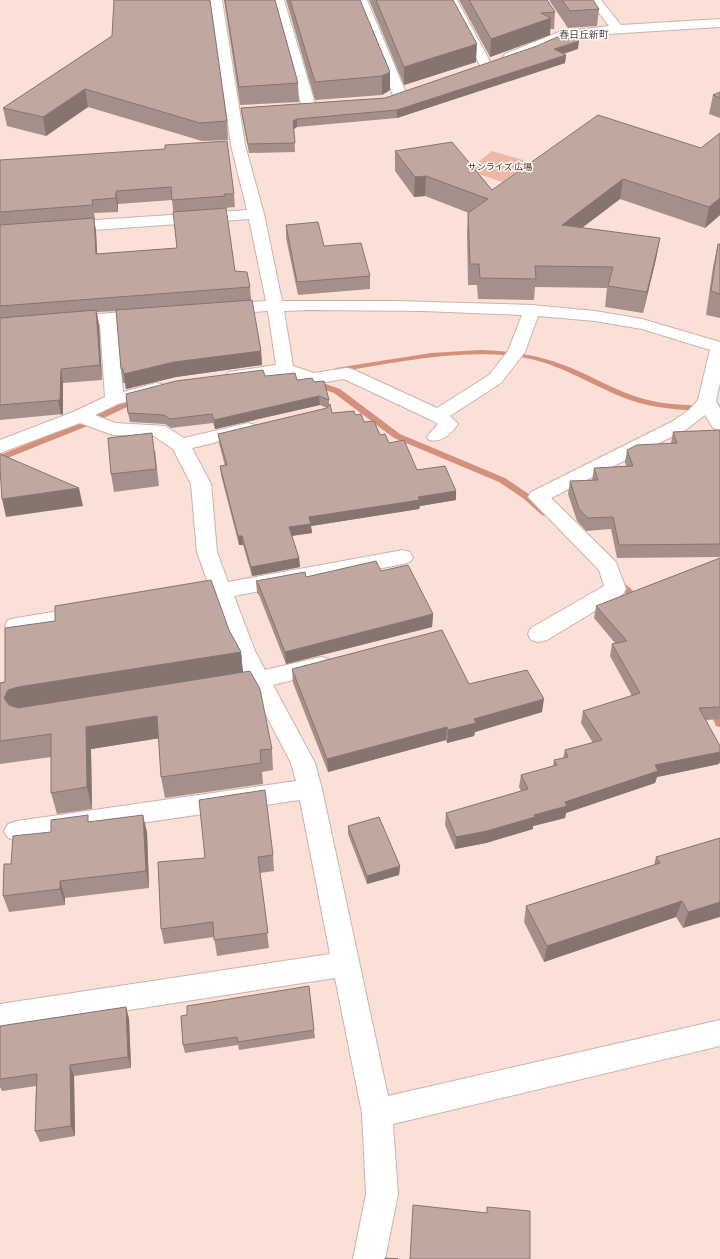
<svg xmlns="http://www.w3.org/2000/svg" width="720" height="1259" viewBox="0 0 720 1259" font-family="Manrope,'Noto Sans JP',sans-serif">
	<rect width="100%" height="100%" fill="#fbe0d8"/>
	<!-- green -->
	<path fill="#eeb7a6" d="M492 151 530 162 502 182 468 170Z"/>
	<g fill="none" stroke-linecap="round" stroke-linejoin="round">
		<!-- stream -->
		<g fill="#d4907b" fill-rule="evenodd">
			<path d="M480 350C511 351 540 355 569 367 594 377 618 392 644 399 669 406 695 405 720 406V412C689 410 657 410 627 399 593 386 562 365 526 358 463 347 398 363 336 372L332 370 336 368 431 353Z"/>
			<path d="M311 381H317L340 389 400 434 505 478 530 495 550 513 545 516 542 515 524 499 499 482 394 438 334 393 311 385Z"/>
			<path d="M140 398 144 400 143 402 129 406 85 427 0 461V455L79 423 123 402Z"/>
			<path d="M616 577 619 578 643 600 645 602 643 604H637L613 582 611 580 613 578Z"/>
			<path d="M713 703 717 704 720 711V727L716 726 708 707 709 704Z"/>
		</g>
		<!-- minor casing -->
		<g stroke="#cbb2aa" stroke-width="2">
			<g id="minor">
				<path d="M210 0H222L245 145 264 214 282 301H394L532 305 595 311 642 319 720 342V383L716 401 720 408V430L713 428 705 415 687 429 551 498 616 562 626 589 623 594 547 640 539 642 531 640 528 634 531 628 604 586 599 570 528 497 531 492 673 421 689 410 698 400 710 350 642 329 595 321 538 316 525 352 501 383 450 416 458 424C451 434 442 443 429 440L427 436 438 424 431 420 344 379 313 384 284 375 235 381 229 380 226 376 229 372 276 365 268 311 224 314 218 313 216 309 218 305 224 304 266 301 249 219 65 232 60 230 57 227 60 224 65 222 247 210 231 145ZM309 310 423 311 522 315 508 351 489 375 437 408 352 369 346 368 314 373 293 366 284 311Z"/>
				<path d="M272 0H284L316 107 314 110H304L302 107Z"/>
				<path d="M355 0H367L406 93 404 96H394L392 93Z"/>
				<path d="M445 0H457L492 65 491 68H481L480 65Z"/>
				<path d="M589 0H601L621 25 720 19V27L576 36C558 39 517 63 505 60L503 57 505 54 559 32 609 26Z"/>
				<path d="M148 310 154 311 156 315 154 319 117 322 123 392 156 383 162 384 165 388 162 392 118 404 95 415 115 423 165 426 184 438 248 423 255 425 257 429 255 433 192 448 211 484 217 552 228 582 403 550 410 552 413 557 410 562 403 564 234 596 255 651 265 670 321 657 329 659 332 665 329 671 273 685 315 763 322 789 388 1096 720 1020V1046L393 1124 398 1194 385 1259H353L366 1194 362 1113 335 978 0 1030V1004L330 954 300 800 17 841 8 838 4 831 8 824 17 821 296 781 291 763 253 690 246 692 238 689 235 683 238 677 245 675 233 651 214 600 206 602 198 599 195 594 198 589 209 586 197 552 191 484 173 449 154 436 113 435 80 423 0 453V440L73 412 105 397 100 324 68 326 62 325 60 321 62 317Z"/>
				<path d="M84 607 92 610 95 615 92 620 16 634 8 632 5 626 8 620 16 618Z"/>
			</g>
		</g>
		<!-- minor -->
		<use href="#minor" fill="#fff" fill-rule="evenodd"/>
	</g>
	<!-- wall -->
	<g fill="#a59089" fill-rule="evenodd">
		<path d="M224 0H275L298 83 299 102 240 105Z"/>
		<path d="M286 0H360L390 72V90L382 95 315 100Z"/>
		<path d="M369 0H453L476 62 404 85Z"/>
		<path d="M459 0H547L555 12 554 29H550V35L490 57Z"/>
		<path d="M549 0H593L599 9 597 26 568 28Z"/>
		<path d="M112 36 227 121 228 140 202 141 88 107 46 136 7 126 3 108Z"/>
		<path d="M578 49 563 54 566 55 565 63 397 118 297 127 294 129 295 152 249 153 242 116 241 108 385 98Z"/>
		<path d="M720 92V118L709 114 713 95Z"/>
		<path d="M720 133V215L705 228 620 199 582 228 660 238 656 259 643 313 605 307 607 288 535 287 534 300 478 299 477 285H468L467 233 468 213H469L425 196 414 197 395 171V151L492 190 701 148Z"/>
		<path d="M0 160 234 194 235 207 225 208 235 271 250 287 251 300 261 351 262 365 176 377 126 389 125 383H123L121 369 117 311 97 312 99 325 102 380 63 383V414L0 420ZM172 200 177 248 97 254 96 232 94 219H95L94 213 118 212V204Z"/>
		<path d="M286 225 324 246 370 276V289L298 295 286 238Z"/>
		<path d="M718 244H720V318L706 315 713 267Z"/>
		<path d="M265 376 314 382 329 400V406L332 413 355 415 380 435 417 470 456 491V500L420 506 419 509 311 526 312 533 292 536 299 558 300 567 252 576 243 545H239L221 475 220 466H225L219 443 218 434 327 408 320 405 215 429 213 423 171 428 165 424 130 422 128 413Z"/>
		<path d="M720 430V557L617 558 611 529 586 531 577 521 568 494 570 481 592 480 594 468 626 466 625 462 627 450 671 443 673 432Z"/>
		<path d="M155 450 159 486 114 492 111 474Z"/>
		<path d="M720 558V719L706 720 719 764 657 777 655 783 566 813 565 818 533 826V829L486 843 455 849 445 825 446 813 521 791 519 787 521 775 553 766 554 760 563 758 565 750 593 743 581 723 583 711 632 696 610 656 612 644 615 643 594 618 596 606Z"/>
		<path d="M381 571 433 614 432 627 286 664 259 595 257 593 256 581Z"/>
		<path d="M229 630 241 652 243 672 272 749 273 770 262 772 263 784 165 798 161 777 159 738 91 749 92 809 57 814 51 793V757L0 764V683L5 682Z"/>
		<path d="M292 669 469 684 542 712 475 732 474 736 447 743 446 740 328 772 293 683Z"/>
		<path d="M90 822 147 832 149 888 65 898V905L9 912 3 896 11 864 51 832Z"/>
		<path d="M348 826 400 866 399 875 367 884 348 834Z"/>
		<path d="M720 838 683 928 676 917 544 962 524 922 526 906 654 865 656 857Z"/>
		<path d="M273 855 274 871 260 873 269 948 217 956 214 937 164 944 161 929 158 862Z"/>
		<path d="M126 1007 129 1019 131 1068 74 1076 75 1136 40 1142 35 1131 36 1086 2 1091 0 1087V1026Z"/>
		<path d="M181 1016 314 1030 315 1038 239 1050 238 1045 185 1053 183 1045Z"/>
	</g>
	<!-- shaded-wall -->
	<g fill="#86756f">
		<path d="M551 18 550 35 490 57 491 39Z"/>
		<path d="M579 41 578 49 553 57 554 49Z"/>
		<path d="M477 44 476 62 404 85V67Z"/>
		<path d="M566 55 565 63 397 118V110Z"/>
		<path d="M390 72V90L382 95V76Z"/>
		<path d="M85 89 88 107 46 136 43 117Z"/>
		<path d="M297 119V127L294 129 293 121Z"/>
		<path d="M426 176 425 196 414 197 415 177Z"/>
		<path d="M623 179 620 199 559 245 562 225Z"/>
		<path d="M116 191 118 204V212L116 198Z"/>
		<path d="M720 198V215L705 228 709 207Z"/>
		<path d="M94 218 96 232 98 268 96 254Z"/>
		<path d="M660 238 656 259 643 313 647 292Z"/>
		<path d="M96 310 99 325 102 380 100 365Z"/>
		<path d="M261 351 262 365 176 377 126 389 124 374 174 362Z"/>
		<path d="M61 369 63 383V414L61 415 58 400Z"/>
		<path d="M319 396 320 405 215 429 214 420Z"/>
		<path d="M79 488 83 506 6 517 2 499Z"/>
		<path d="M456 491V500L420 506 419 509 311 526 312 533 290 536 289 527 309 517 418 497Z"/>
		<path d="M238 536H242L243 545H239Z"/>
		<path d="M299 558 300 567 252 576 251 567Z"/>
		<path d="M433 614 432 627 286 664 285 652Z"/>
		<path d="M241 652 243 674 15 712 4 698 8 690 18 687Z"/>
		<path d="M544 699 542 712 475 732 474 736 447 743 448 730 474 719Z"/>
		<path d="M157 716 161 738 91 749 92 809 87 787 86 727Z"/>
		<path d="M447 727 446 740 328 772 327 759Z"/>
		<path d="M720 752V762L719 764 657 777 655 783 566 813 565 818 533 826V829L486 843 455 849 456 837 534 815 655 765Z"/>
		<path d="M143 815 147 832 149 888 146 871Z"/>
		<path d="M400 866 399 875 367 884V876Z"/>
		<path d="M60 881 65 898V905L60 889Z"/>
		<path d="M682 901 676 917 544 962 547 946Z"/>
		<path d="M720 902V917L683 928 688 912Z"/>
		<path d="M126 1007 129 1019 131 1068 128 1057Z"/>
		<path d="M70 1065 74 1076 75 1136 71 1126Z"/>
	</g>
	<!-- building -->
	<g fill="#c0a79f" stroke="#86756f">
		<path d="M114 0H210L227 121 200 123 85 89 43 117 3 108 112 36Z"/>
		<path d="M225 0H275L298 83 239 87Z"/>
		<path d="M290 0H360L390 72 382 76 315 82Z"/>
		<path d="M376 0H453L477 44 404 67Z"/>
		<path d="M469 0H547L555 12 541 13 551 18 491 39Z"/>
		<path d="M562 0H593L599 9 570 11Z"/>
		<path d="M564 34 579 41 554 49 566 55 397 110 297 119 293 121 295 143 248 144 241 108 385 98 537 46Z"/>
		<path d="M720 92V98L713 95Z"/>
		<path d="M598 115 701 148 720 133V198L709 207 623 179 562 225 660 238 647 292 608 286 613 267 535 266 536 279 480 278 479 264H470L468 213 488 199 426 176 415 177 395 151 452 142 492 190Z"/>
		<path d="M227 141 234 194H224L225 196 172 200 171 187 116 191V198L92 200 93 205 0 212V160L165 149V145Z"/>
		<path d="M226 208 235 271 247 272 250 287 0 306V225L94 218 96 254 177 248 173 212Z"/>
		<path d="M318 222 324 246 361 243 370 276 297 282 286 225Z"/>
		<path d="M718 244H720V294L711 291Z"/>
		<path d="M252 300 261 351 174 362 124 374 123 369H121L116 310Z"/>
		<path d="M96 310 100 365 61 369 60 400 0 405V318Z"/>
		<path d="M263 370 265 376 295 373 297 380 312 378 314 382 324 381 329 400 319 396 214 420 212 414 170 419 164 415 128 413 126 394 176 381Z"/>
		<path d="M330 404 332 413 354 411 355 415 361 414 364 422 374 421 380 435 385 434 389 443 404 440 417 470 445 466 456 491 418 497 420 500 309 517 311 524 289 527 299 558 251 567 242 536H238L220 466 227 465 218 434 327 408Z"/>
		<path d="M720 430V544L619 545 613 517 588 518 579 509 570 481 598 480 594 468 633 466 627 450 637 445 677 443 673 432Z"/>
		<path d="M152 433 156 469 111 474 108 438Z"/>
		<path d="M0 454 79 488 2 499 0 468Z"/>
		<path d="M720 558V707L699 708 720 746V752L655 765 658 771 565 802 567 806 534 815 535 817 487 831 456 837 446 813 528 789 521 775 557 765 554 760 568 757 565 750 602 740 583 711 640 693 612 644 627 641 596 606Z"/>
		<path d="M376 561 381 571 408 565 433 614 285 652 258 583 256 581 305 572 306 577Z"/>
		<path d="M211 580 229 630 241 652 18 687 8 690 4 698 9 705 18 708 250 671 260 689 272 749 260 750 261 763 161 777 157 716 86 727 87 787 51 793V734L0 741V683L5 682V628L55 621V606Z"/>
		<path d="M442 630 469 684 527 670 544 699 474 719 476 723 448 730 447 727 327 759 292 669Z"/>
		<path d="M265 790 273 855 258 857 268 933 214 940 213 922 161 929 158 862 205 858 199 800Z"/>
		<path d="M88 815V822L143 815 146 871 60 881V889L3 896 4 864H11L13 836 51 832V820Z"/>
		<path d="M379 817 400 866 367 876 348 826Z"/>
		<path d="M720 838V902L688 912 682 901 547 946 526 906 660 863 656 857Z"/>
		<path d="M309 986 314 1030 238 1042 237 1037 183 1045 181 1016 187 1015V1006Z"/>
		<path d="M126 1007 128 1057 70 1065 71 1126 35 1131 37 1074 0 1079V1026Z"/>
		<path d="M413 1205 487 1213V1207L530 1211V1259H410Z"/>
		<path d="M385 1258 398 1259H385Z"/>
	</g>
	<g text-anchor="middle" stroke-width="3" stroke-linejoin="round" paint-order="stroke">
		<!-- far-park labels -->
		<g font-size="9" fill="#5a1d08" stroke="#fff">
			<text x="500" y="170">サンライズ 広場</text>
		</g>
		<!-- far-neighbourhood labels -->
		<g font-size="10" fill="#59443d" stroke="#fff">
			<text x="584" y="38">春日丘新町</text>
		</g>
	</g>
</svg>
